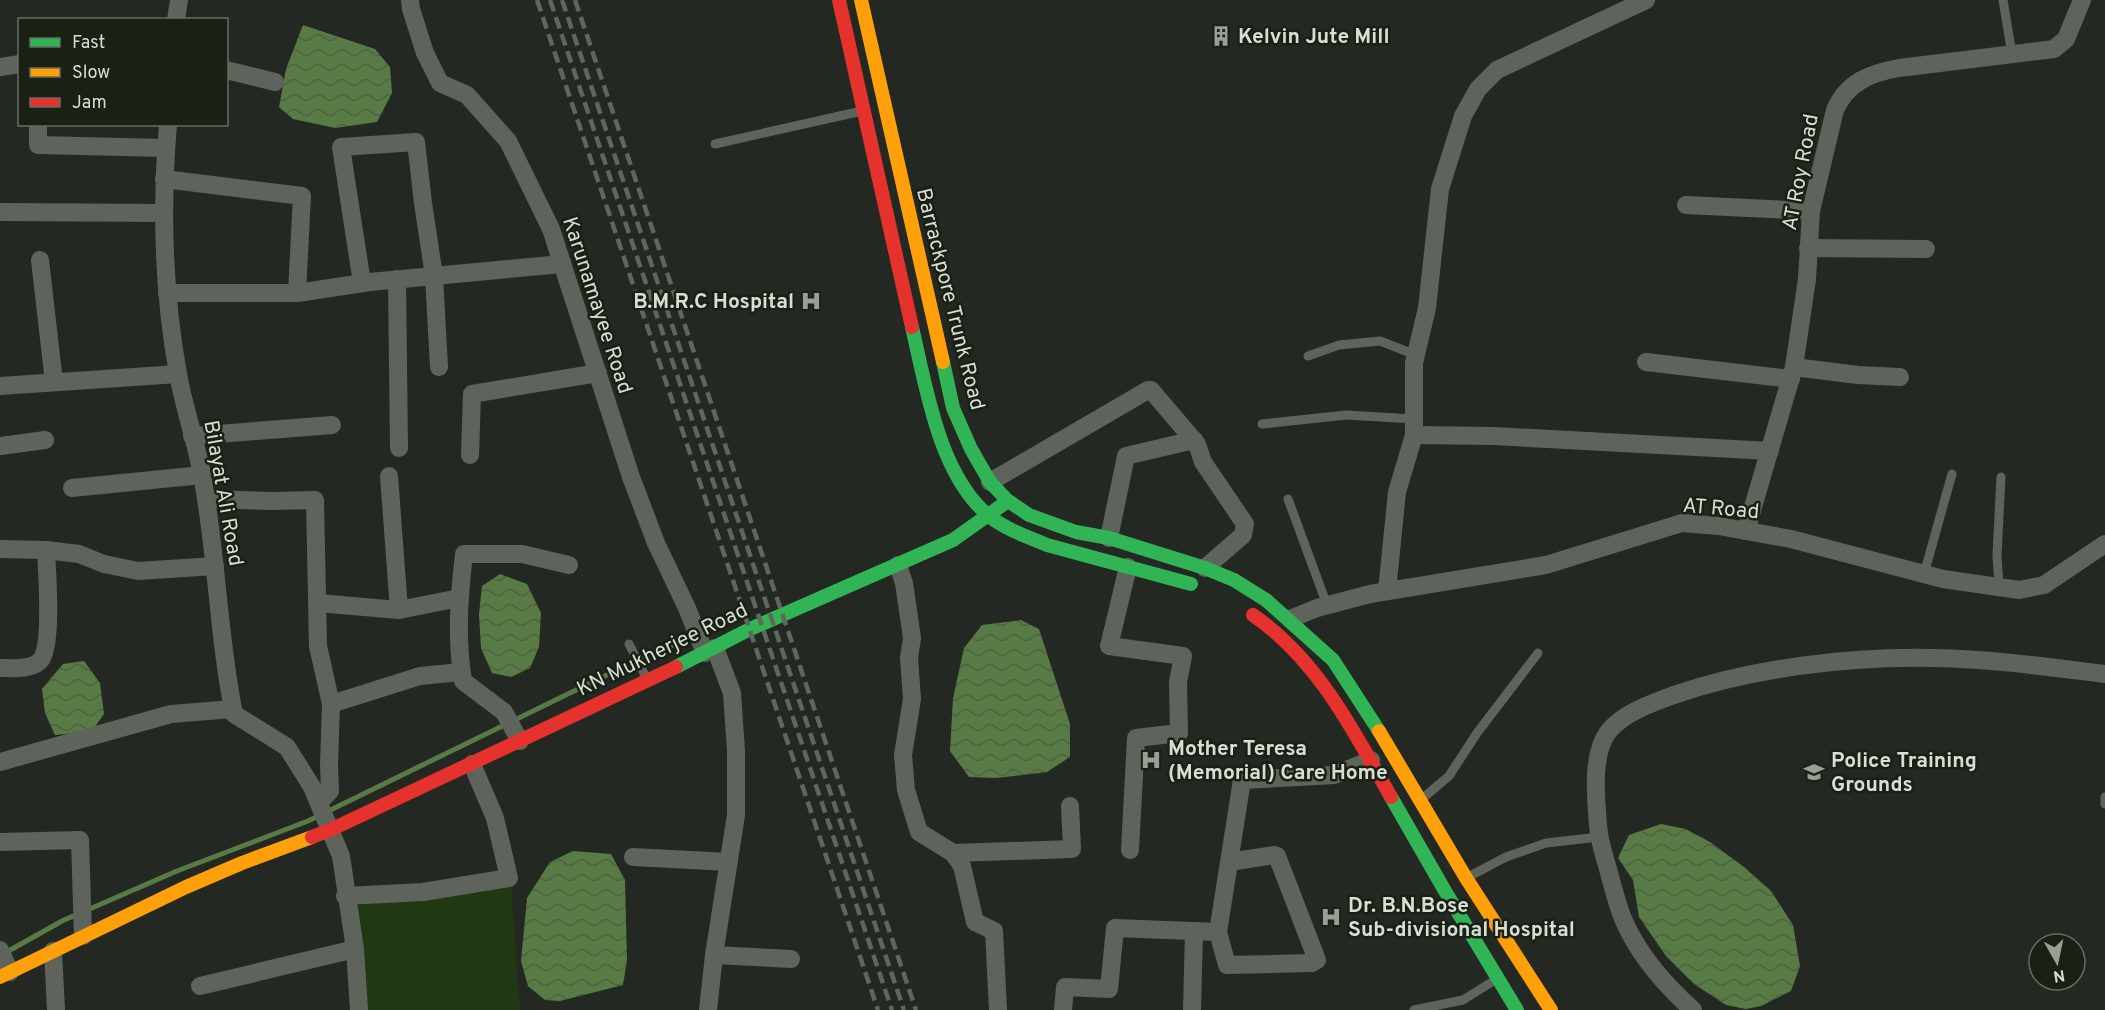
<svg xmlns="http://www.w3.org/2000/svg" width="2105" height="1010" viewBox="0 0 2105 1010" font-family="Overpass,sans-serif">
	<defs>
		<pattern id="water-waves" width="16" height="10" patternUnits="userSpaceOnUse" patternTransform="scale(1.5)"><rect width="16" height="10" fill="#587b45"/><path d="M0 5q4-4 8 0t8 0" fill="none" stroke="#4e6143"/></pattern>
	</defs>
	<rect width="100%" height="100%" fill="#242822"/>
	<!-- park -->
	<path fill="#213912" d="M511 885 520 1010H360L351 900Z"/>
	<!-- water -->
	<g fill="url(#water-waves)">
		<path d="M303 25 375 49 390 67 392 93 377 122 335 128 293 119 279 107 286 69Z"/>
		<path d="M500 574 527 584 541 613 539 647 530 668 511 677 492 673 481 648 479 614 482 586Z"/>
		<path d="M1021 620 1039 629 1070 724V757L1047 772 996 778 969 777 950 751 953 698 964 648 982 625Z"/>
		<path d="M84 661 100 683 104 714 92 731 55 735 45 713 42 689 63 664Z"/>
		<path d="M1661 824 1686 829 1710 842 1744 867 1771 891 1793 925 1800 966 1791 991 1761 1006 1746 1009 1726 1005 1694 984 1666 956 1639 917 1633 880 1618 858 1629 835Z"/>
		<path d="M573 851 611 854 625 880 627 960 623 985 560 1001 545 1000 528 986 521 961 527 898 550 862Z"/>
	</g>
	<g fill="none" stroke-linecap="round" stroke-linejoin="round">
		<!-- stream -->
		<path stroke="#587b45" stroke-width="5" d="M5 953 62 921 177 871 308 821 662 648 685 642"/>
		<!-- lane -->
		<g stroke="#5e645b" stroke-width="9">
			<path d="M2003 0 2012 54"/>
			<path d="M715 144 862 111"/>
			<path d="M1308 356 1339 345 1380 341 1416 355"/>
			<path d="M1262 424 1346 415 1414 419"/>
			<path d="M1288 499 1327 605"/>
			<path d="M1924 574 1952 474"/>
			<path d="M1999 587 1997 555 2001 477"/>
			<path d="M629 644 647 679"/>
			<path d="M1423 798 1449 776 1477 733 1538 653"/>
			<path d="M2105 804V797"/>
			<path d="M1468 877 1506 857 1546 843 1599 837"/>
			<path d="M1414 1010 1463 1000 1495 980"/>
		</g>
		<!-- street -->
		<g stroke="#5e645b" stroke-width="18">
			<path d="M410 0 411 9 425 53 440 83 467 95 508 141 551 229 631 477 656 543 687 608 705 653"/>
			<path d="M176 20 179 0"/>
			<path d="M0 67 20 64"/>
			<path d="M226 70 275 82"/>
			<path d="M38 124V145L166 148"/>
			<path d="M168 124C161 208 163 291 178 374 184 408 196 441 202 475 217 554 218 636 234 714L287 747 312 787 330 830 341 856 355 949 359 1010"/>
			<path d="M164 179 302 196 297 293"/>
			<path d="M1686 205 1811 211"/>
			<path d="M0 212 164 213"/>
			<path d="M1808 248 1926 249"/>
			<path d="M40 260 54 382"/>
			<path d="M397 279 399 448"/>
			<path d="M362 283 341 147 416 142 423 203 434 276 439 367"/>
			<path d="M167 293H297L370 282 562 264"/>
			<path d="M1646 362 1791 379"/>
			<path d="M1794 367 1858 375 1900 377"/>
			<path d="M0 386 178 374"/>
			<path d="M1414 435 1494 436 1770 451"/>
			<path d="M192 436 332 425"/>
			<path d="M0 446 45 440"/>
			<path d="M470 455 472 394 598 373"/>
			<path d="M389 476 399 610"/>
			<path d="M990 482 1148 390H1151L1197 444 1203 462 1245 524 1243 535 1205 568"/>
			<path d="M72 488 202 475"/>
			<path d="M206 499 272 501 315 500 318 646 331 704 329 766 330 791 319 803"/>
			<path d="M1746 531 1794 367 1807 279 1811 211 1835 110C1847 82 1871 73 1899 68L2054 49 2066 39 2082 0"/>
			<path d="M1109 538 1126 456 1194 440"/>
			<path d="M0 549 46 550 79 554 104 564 138 571 215 566"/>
			<path d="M898 565 904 583 912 638 909 658 912 699 903 755 906 790 919 832 953 853 962 866 975 922 994 931 998 1010"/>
			<path d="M1128 567 1109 646 1183 656 1178 682 1179 733 1136 738 1130 850"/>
			<path d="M1387 591 1397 492 1414 435V363L1427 308 1440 189 1463 116 1478 89 1497 70 1646 0"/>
			<path d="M318 603 399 610 459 598"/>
			<path d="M1290 619 1317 608 1370 594 1546 565 1682 523 1719 526 1791 539 1943 579 2019 590 2044 585 2105 544"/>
			<path d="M0 668C12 668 31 670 40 661 53 647 47 572 46 550"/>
			<path d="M331 704 420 676 461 672"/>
			<path d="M520 741 504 712 463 681C456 639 459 597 464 554H522L569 565"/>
			<path d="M0 762 171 714 233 709"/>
			<path d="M0 842 80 840 83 936"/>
			<path d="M953 853 1072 849 1070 806"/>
			<path d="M633 857 729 862"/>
			<path d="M345 896 423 892 509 878 495 818 472 764"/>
			<path d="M1218 932 1227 965 1312 963 1317 960 1277 856 1274 855 1229 862"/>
			<path d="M0 950 10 972"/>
			<path d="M53 951 56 1010"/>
			<path d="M714 955 791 959"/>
			<path d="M200 986 355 949"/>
			<path d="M708 1010 714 955 736 815V751L732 693 715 648"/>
			<path d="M1063 1010 1065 987 1109 989 1115 928 1218 932 1242 780 1334 775 1371 760"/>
			<path d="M1192 1010 1194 931"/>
			<path d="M1693 1010C1666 986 1639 955 1624 921 1617 905 1613 887 1608 869 1604 855 1599 841 1598 825 1596 799 1591 755 1608 732 1623 713 1652 703 1674 695 1752 668 1851 656 1934 658 1991 659 2048 667 2105 674"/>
		</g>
		<!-- fast -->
		<g stroke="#30b455" stroke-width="14">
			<path d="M912 327C926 387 939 475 989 516 1005 529 1028 537 1047 545L1191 584"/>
			<path d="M943 362 953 408 971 449 990 482 1007 500 1029 515 1076 532 1109 538 1205 568 1234 580 1266 600 1333 660 1379 731"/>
			<path d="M676 667 750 629 953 540 1005 503"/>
			<path d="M1391 797 1445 891 1517 1010"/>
		</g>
		<!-- slow -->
		<g stroke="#ff9f0a" stroke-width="14">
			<path d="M861 0 943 362"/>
			<path d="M1379 731 1466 878 1551 1010"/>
			<path d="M0 977 186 887 242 863 312 837"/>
		</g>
		<!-- jam -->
		<g stroke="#e5322d" stroke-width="14">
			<path d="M839 0 912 327"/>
			<path d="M1253 615C1318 660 1353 730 1391 797"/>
			<path d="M312 837 330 830 676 667"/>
		</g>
		<!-- rail -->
		<g stroke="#60655e" stroke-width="4.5" stroke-dasharray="12 6" stroke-linecap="butt">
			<path d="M537 0 878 1010"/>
			<path d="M550 0 892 1010"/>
			<path d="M562 0 904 1010"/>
			<path d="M575 0 916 1010"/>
		</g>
	</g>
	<!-- icons -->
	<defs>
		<g id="building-bare" transform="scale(1.62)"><path d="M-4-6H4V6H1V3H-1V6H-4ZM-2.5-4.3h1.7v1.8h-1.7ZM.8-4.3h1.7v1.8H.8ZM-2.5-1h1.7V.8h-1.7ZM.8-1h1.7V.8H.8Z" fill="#999e96" stroke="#192115" stroke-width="2.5" paint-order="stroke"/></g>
		<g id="hospital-bare" transform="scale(1.62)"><path d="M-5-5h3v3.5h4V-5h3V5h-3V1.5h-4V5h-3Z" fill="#999e96" stroke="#192115" stroke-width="2.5" paint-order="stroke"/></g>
		<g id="university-bare" transform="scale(1.62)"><path d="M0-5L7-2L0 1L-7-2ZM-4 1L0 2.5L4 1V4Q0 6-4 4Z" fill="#999e96" stroke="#192115" stroke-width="2.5" paint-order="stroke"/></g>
	</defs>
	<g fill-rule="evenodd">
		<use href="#building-bare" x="1221" y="36"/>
		<use href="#hospital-bare" x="811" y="301"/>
		<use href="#hospital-bare" x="1151" y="760"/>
		<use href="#university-bare" x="1814" y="772"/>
		<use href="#hospital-bare" x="1331" y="917"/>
	</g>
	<g text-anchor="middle" stroke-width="5" stroke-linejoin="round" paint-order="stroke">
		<!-- poi labels -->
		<g font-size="21" font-weight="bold" fill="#d8ddd5" stroke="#192115" text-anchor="start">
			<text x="1238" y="43">Kelvin Jute Mill</text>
			<text x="794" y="308" text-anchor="end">B.M.R.C Hospital</text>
			<text x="1168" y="755">Mother Teresa<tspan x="1168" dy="24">(Memorial) Care Home</tspan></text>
			<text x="1831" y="767">Police Training<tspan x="1831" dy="24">Grounds</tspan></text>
			<text x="1348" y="912">Dr. B.N.Bose<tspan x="1348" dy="24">Sub-divisional Hospital</tspan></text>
		</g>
		<!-- street labels -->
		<g font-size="21" fill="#d8ddd5" stroke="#192115">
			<text transform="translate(1800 172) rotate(-79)" y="7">AT Roy Road</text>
			<text transform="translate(951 299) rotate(76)" y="7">Barrackpore Trunk Road</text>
			<text transform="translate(598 305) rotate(72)" y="7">Karunamayee Road</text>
			<text transform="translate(224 493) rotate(80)" y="7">Bilayat Ali Road</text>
			<text transform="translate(1721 508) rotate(5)" y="7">AT Road</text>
			<text transform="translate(662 649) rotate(-26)" y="7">KN Mukherjee Road</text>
		</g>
	</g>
	<!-- legend -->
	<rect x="18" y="18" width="210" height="108" fill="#192115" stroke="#656c62" stroke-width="1.5"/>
	<rect x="30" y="38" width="30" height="9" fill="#30b455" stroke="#656c62" stroke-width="1.5"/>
	<text x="72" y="48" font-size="18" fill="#d8ddd5">Fast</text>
	<rect x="30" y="68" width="30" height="9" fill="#ff9f0a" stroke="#656c62" stroke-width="1.5"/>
	<text x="72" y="78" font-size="18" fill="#d8ddd5">Slow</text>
	<rect x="30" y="98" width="30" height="9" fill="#e5322d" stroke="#656c62" stroke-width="1.5"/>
	<text x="72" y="108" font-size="18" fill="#d8ddd5">Jam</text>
	<!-- north arrow -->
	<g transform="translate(2057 962) rotate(171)"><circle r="28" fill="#192115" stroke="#656c62" stroke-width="1.5"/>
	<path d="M0-4.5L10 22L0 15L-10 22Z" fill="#999e96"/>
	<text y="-9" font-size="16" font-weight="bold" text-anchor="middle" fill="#d8ddd5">N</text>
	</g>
</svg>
